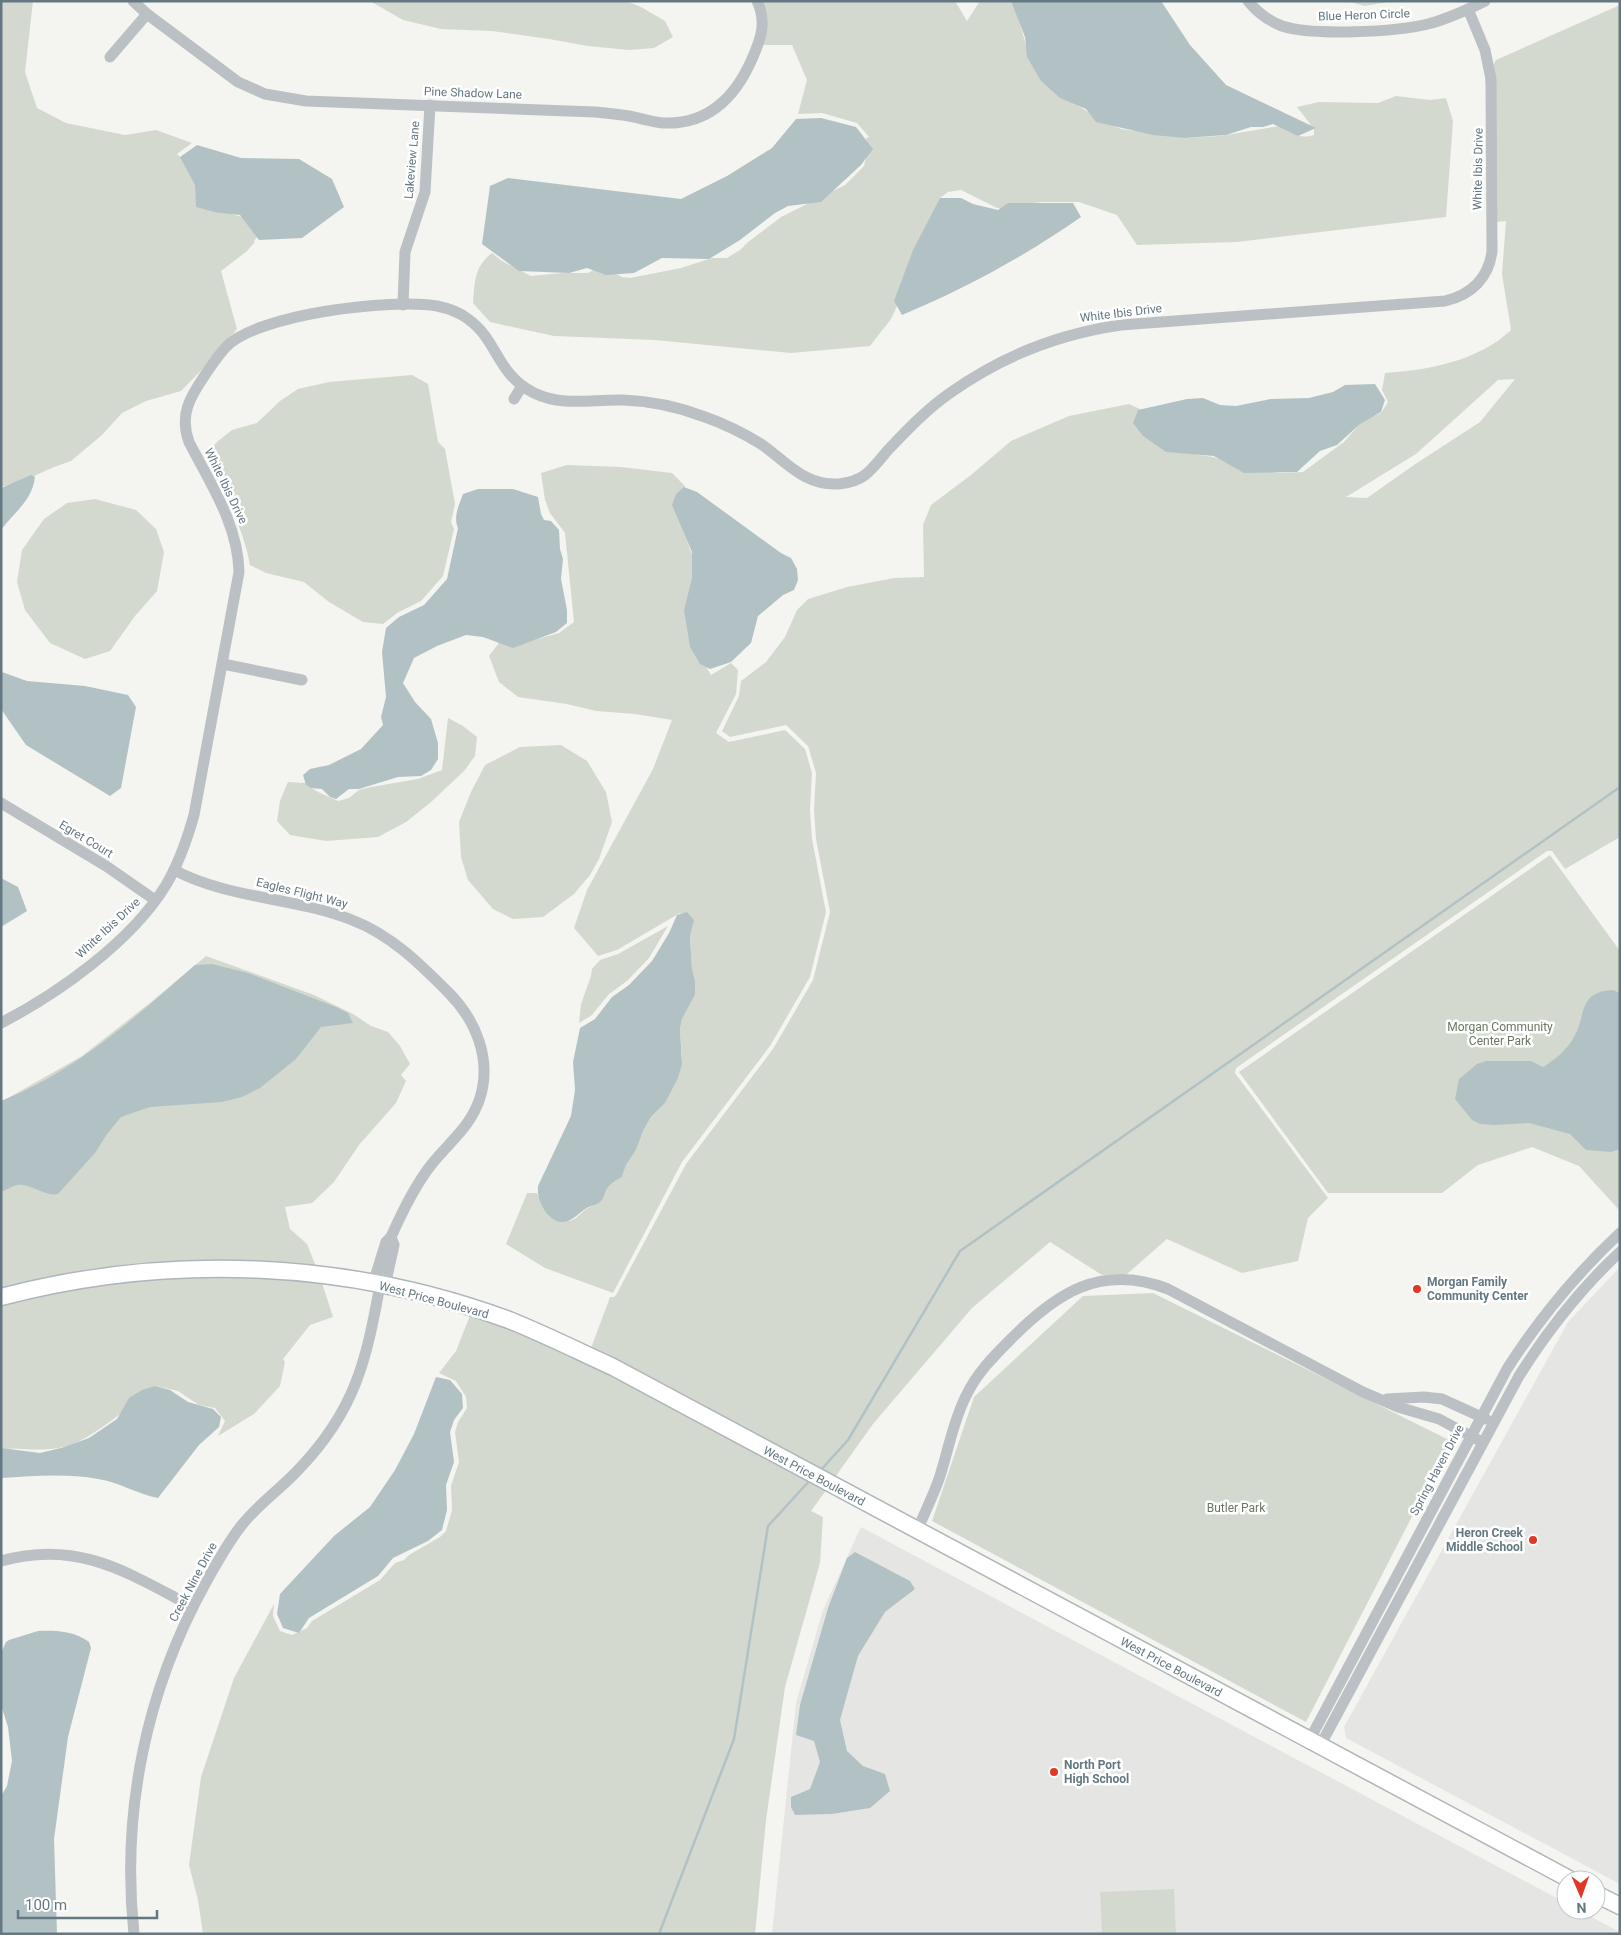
<svg xmlns="http://www.w3.org/2000/svg" width="1621" height="1935" viewBox="0 0 1621 1935" font-family="Roboto,sans-serif">
	<rect width="100%" height="100%" fill="#f4f4f0"/>
	<!-- built -->
	<g fill="#e5e6e4">
		<path d="M1620 1267V1884L1346 1738 1344 1727 1568 1322Z"/>
		<path d="M861 1527 1566 1903V1910H1578L1620 1932V1934H772L796 1703 823 1610Z"/>
	</g>
	<!-- green -->
	<g fill="#d4d9d0" fill-rule="evenodd">
		<path d="M1 1H33L25 72 37 108 66 123 125 135 156 130 192 143 177 154 184 160 217 213 232 214 249 219 257 237 254 241 255 242 247 251 221 271 237 329 221 350 181 391 146 401 122 413 102 435 71 461 54 467 21 482 4 486H1Z"/>
		<path d="M370 1H626L641 7 665 21 673 37 654 48 629 50 588 46 549 39 492 31 441 29 403 20Z"/>
		<path d="M757 1H955L967 21 980 1H1014L1026 46 1062 96 1103 121 1121 129 1186 138 1220 136 1285 125C1296 135 1299 139 1314 135V129L1297 107 1319 102 1378 103 1396 96 1430 100 1446 98 1453 121 1446 217 1237 242 1137 245 1117 215 1079 202H1041L1021 205 1009 210 997 208 961 190 948 192 940 198 906 287 891 319 870 346 791 353 655 340 554 336 490 322 473 303C475 281 474 267 492 253L502 261 531 276 562 273H588L601 266 622 277 630 278 681 268 712 258H727L740 250 748 242 781 217 845 185 864 166 868 149 866 138 869 137 857 123 822 113 798 114 807 80 792 45H758Z"/>
		<path d="M1346 1H1393L1365 6Z"/>
		<path d="M1620 5V837L1565 869 1552 851H1547L1236 1068 1235 1073 1328 1198 1308 1218 1298 1261 1242 1273 1167 1239 1127 1274 1102 1275 1050 1242 972 1308 873 1424 833 1480 590 1351 610 1297H614L616 1295 686 1164 773 1049 813 980 830 912 816 839 814 810 816 773 808 746 786 725 730 737 722 731 739 696 741 681 766 662 785 637 797 610 808 599 847 587 894 578 924 577 923 525 931 505 971 475 1011 441 1069 416 1129 404 1142 410 1180 452 1213 457 1259 470 1279 473 1303 472 1344 442 1362 421 1381 413 1388 402 1382 390 1385 373C1429 370 1478 361 1511 330L1502 274 1506 221 1487 223 1490 119 1485 79 1496 60ZM1515 379 1480 422 1414 465 1367 498 1346 497 1416 454 1498 380Z"/>
		<path d="M412 375 428 384 438 442 445 449 455 504 451 522 454 529 443 576 421 601 397 613 383 624 363 622 329 602 304 582 266 573 250 565C243 525 222 490 205 455L218 441 232 430 257 423 280 401 298 389 329 382Z"/>
		<path d="M567 465 621 467 672 473 685 486 678 500 684 532 695 563 701 658 711 675 731 663 738 670 736 694 716 733 729 742 785 730 805 749 812 773 810 810 812 839 826 912 810 977 770 1046 682 1162 613 1293 545 1268 506 1244 527 1193H537L549 1216 554 1219 570 1221 576 1218 586 1209 597 1204 611 1183 622 1177 626 1165 636 1150 644 1129 651 1117 665 1103 682 1059 680 1029 682 1019 695 995V980L692 969 690 937 693 924 680 913 617 950 598 956 574 928 587 890 653 769 672 720 635 714 596 711 567 704 518 697 499 682 489 656 502 639 523 643 559 633 574 622 565 533 550 513 545 500 541 473Z"/>
		<path d="M95 499 136 510 156 529 164 552 157 591 135 616 110 651 85 659 50 643 25 610 17 582 22 550 44 519 67 503Z"/>
		<path d="M448 718 463 726 477 737 475 756 464 771 431 802 406 822 378 837 326 841 290 835 277 821 280 801 288 782 305 783 316 791 338 801 349 798 359 790 371 787 418 779 442 770Z"/>
		<path d="M561 745 587 761 606 792 612 822 599 859 590 875 574 894 543 917 513 919 493 909 468 880 461 857 459 822 471 792 485 765 520 747Z"/>
		<path d="M1550 855 1620 951V1211L1579 1166 1532 1147 1478 1165 1442 1193H1328L1239 1072Z"/>
		<path d="M668 926 649 958 627 981 609 994 592 1015 579 1023 581 1004 591 976 592 969 600 960 618 954Z"/>
		<path d="M206 956 314 995 353 1014 371 1026 388 1032 400 1046 410 1064 401 1075 406 1081 396 1103 359 1145 334 1182 312 1203 285 1207 290 1229 307 1244 317 1269 305 1268 1 1291V1102L82 1056 151 1002Z"/>
		<path d="M184 1274 321 1280 333 1317 310 1325 283 1359 285 1362 280 1386 254 1414 218 1436 225 1421 215 1408 199 1405 178 1391 156 1386C132 1404 91 1441 63 1447 43 1452 22 1448 1 1449V1302L74 1286Z"/>
		<path d="M1153 1293 1451 1441 1306 1722 932 1521 974 1397 1083 1296Z"/>
		<path d="M471 1313C596 1356 711 1426 827 1489L811 1511 823 1517 820 1563 785 1687 766 1820 755 1934H203L198 1900 189 1865 201 1777 234 1678 274 1604 273 1616 280 1631 292 1635 307 1628 312 1621 380 1580 395 1563 404 1560 409 1555 440 1537 446 1531 452 1510 451 1486 459 1462 455 1432 458 1422 467 1408 466 1397 456 1381 439 1373 456 1351Z"/>
		<path d="M1174 1889 1176 1934H1102L1100 1892Z"/>
	</g>
	<!-- water -->
	<g fill="#b2c2c4">
		<path d="M1011 1H1161L1190 45 1226 85 1316 128 1298 136 1273 124 1263 127H1251L1226 135 1185 138 1153 135 1096 122 1086 109 1060 98 1041 81 1027 57 1025 37Z"/>
		<path d="M821 118 856 127 873 149 861 165 821 202 788 206 775 213 740 240 709 259 662 258 634 273 606 275 587 268 569 273 519 271 482 244 490 186 508 178 681 199 727 176 772 148 796 119Z"/>
		<path d="M197 145 241 158 299 159 332 179 344 207 302 238 259 240 240 215 218 213 196 207 195 185 180 157Z"/>
		<path d="M940 198H961L973 204 998 210 1008 203H1073L1081 217C1025 256 965 289 902 315L894 301 913 250Z"/>
		<path d="M1375 384 1385 400 1381 412 1360 424 1337 445 1320 451 1297 472 1244 473 1214 456 1166 452 1143 436 1133 423 1138 410 1187 399 1203 398 1220 405 1236 406 1271 399 1309 398 1333 392 1345 385Z"/>
		<path d="M31 475 35 477C32 501 15 511 1 530V488Z"/>
		<path d="M684 487 697 492 781 553 791 558 797 569 798 580 794 590 783 595 758 616 751 643 731 662 710 669 700 664 690 647 684 610 692 578V552L672 505 676 494Z"/>
		<path d="M478 489H513L538 497 541 514 544 520 551 521 559 530 560 549 563 559 561 579 567 610V623L556 632 513 648 483 637 466 635 437 646 414 658 403 683 415 702 431 719 438 743V759L431 770 421 776 398 777 359 789H349L336 799 330 797 322 789 311 788 306 785 303 775 310 769 329 765 361 749 383 725 381 717 386 697 382 652 386 628 399 617 424 605 447 579 458 528C453 517 459 505 463 494Z"/>
		<path d="M2 672 27 681 85 686 128 695 136 707 121 788 110 796 26 745 1 709Z"/>
		<path d="M1 878 18 887 27 911 1 927Z"/>
		<path d="M687 912 694 920 690 937 692 969 695 980V995L682 1019 680 1029 682 1064 678 1078 665 1103 651 1117 644 1129 636 1150 626 1165 622 1177C617 1180 610 1183 607 1189 605 1192 604 1196 602 1200 597 1206 591 1205 585 1209 573 1218 564 1230 548 1215 541 1207 537 1196 538 1186L571 1116 575 1090 573 1062 580 1028 595 1019 612 997 629 985 652 961 669 933 677 915Z"/>
		<path d="M212 964 248 973 336 1007 348 1013 353 1023 321 1027 296 1059 260 1088 242 1097 222 1102 150 1107 121 1117 107 1134 95 1153 58 1194C44 1197 31 1183 17 1185 12 1186 6 1190 1 1192V1101C76 1071 136 1017 195 965Z"/>
		<path d="M1613 990 1620 993V1149L1611 1152 1586 1150 1570 1134 1529 1123 1494 1125 1480 1124 1472 1120 1455 1099 1459 1079 1477 1064 1486 1061H1531L1543 1067C1556 1059 1567 1050 1574 1037 1587 1015 1577 992 1613 990Z"/>
		<path d="M436 1377 450 1380 462 1394 463 1408 454 1420 450 1432 454 1462 446 1485 447 1510 442 1530 428 1541 393 1558 378 1576 309 1618 299 1633 283 1628 277 1614 280 1594 334 1536 370 1507 395 1470 414 1434Z"/>
		<path d="M155 1386 170 1390 188 1402 213 1409 221 1417 219 1427 199 1445 158 1498C137 1494 119 1482 98 1479 66 1473 33 1476 1 1478V1448L40 1453 61 1448 89 1438 117 1419 129 1398 142 1390Z"/>
		<path d="M855 1552 910 1581 915 1589 885 1612 858 1656 840 1720 847 1751 863 1766 885 1774 890 1791 870 1808 832 1814 795 1815 791 1807V1797L810 1789 820 1762 814 1741 796 1735 800 1705 828 1608 847 1558Z"/>
		<path d="M38 1631C55 1630 75 1631 89 1642L91 1648 68 1737 54 1839 57 1934H1V1796L7 1786 12 1761 8 1727 1 1705V1653L6 1642 9 1640Z"/>
	</g>
	<g fill="none" stroke-linecap="round" stroke-linejoin="round">
		<!-- stream -->
		<g stroke="#b2c2c4" stroke-width="2.5">
			<path d="M819 1472 848 1440 960 1251 1620 787"/>
			<path d="M659 1934 734 1739 768 1526 811 1479"/>
		</g>
		<!-- secondary casing -->
		<g stroke="#afb6b9" stroke-width="19">
			<g id="secondary">
				<path d="M1 1297C168 1253 347 1260 509 1320 544 1334 578 1351 613 1367L1571 1880"/>
				<path d="M1596 1894 1620 1906"/>
			</g>
		</g>
		<!-- street -->
		<g stroke="#bac0c3" stroke-width="11">
			<path d="M133 1 147 14 238 82 265 94 306 101 595 112C606 113 618 114 629 116 640 118 651 122 663 123 708 125 735 98 752 59 761 39 767 22 757 1"/>
			<path d="M1248 1C1257 12 1269 21 1282 26 1312 36 1396 32 1428 24 1447 19 1467 10 1485 1"/>
			<path d="M110 57 147 14"/>
			<path d="M403 305 405 252 425 192 430 105"/>
			<path d="M514 399 522 386"/>
			<path d="M223 664 302 680"/>
			<path d="M1 803 106 866 155 900"/>
			<path d="M174 870C229 899 294 897 352 920 391 935 419 963 448 992 476 1020 492 1059 480 1098 470 1128 450 1141 431 1165 414 1187 402 1212 391 1237L386 1242 373 1284"/>
			<path d="M1 1023C59 993 132 941 166 885 179 863 187 840 194 815L239 572C238 524 210 483 189 442 179 415 190 397 205 375 211 366 218 356 225 348 255 314 393 298 437 306 447 308 459 312 468 319 498 340 496 374 534 393 563 407 592 399 623 400 651 401 679 407 705 417 725 424 743 433 761 444 787 462 804 486 839 484 848 483 857 481 865 475 874 468 881 458 888 450 907 430 927 409 950 393 1002 356 1057 334 1121 325L1445 301C1471 295 1489 278 1492 251L1491 79 1485 50 1468 9"/>
			<path d="M385 1286 394 1245 391 1237"/>
			<path d="M1387 1399 1424 1397 1442 1399 1486 1419"/>
			<path d="M917 1531C924 1514 933 1496 939 1479 948 1452 953 1421 966 1396 976 1374 994 1356 1010 1340 1056 1293 1101 1263 1168 1289L1363 1392 1398 1407 1439 1419 1482 1442"/>
			<path d="M1 1561C78 1539 128 1573 193 1607"/>
			<path d="M1309 1741 1507 1369C1539 1319 1576 1274 1620 1233"/>
			<path d="M1320 1746 1519 1376C1548 1330 1580 1289 1620 1252"/>
			<path d="M134 1934C121 1812 146 1691 205 1584 216 1564 227 1544 241 1526 258 1504 281 1489 300 1468 355 1410 366 1362 380 1285"/>
		</g>
		<!-- secondary -->
		<use href="#secondary" stroke="#fff" stroke-width="16"/>
	</g>
	<!-- markers -->
	<g fill="#e03825" stroke="#fff" stroke-width="2">
		<circle cx="1417" cy="1289" r="5"/>
		<circle cx="1533" cy="1540" r="5"/>
		<circle cx="1054" cy="1772" r="5"/>
	</g>
	<g text-anchor="middle" stroke-width="5" stroke-linejoin="round" paint-order="stroke">
		<!-- street labels -->
		<g font-size="12" fill="#647881" stroke="#fff">
			<text transform="translate(1364 15) rotate(-2)" y="4">Blue Heron Circle</text>
			<text transform="translate(473 93) rotate(2)" y="4">Pine Shadow Lane</text>
			<text transform="translate(412 160) rotate(-85)" y="4">Lakeview Lane</text>
			<text transform="translate(1478 169) rotate(-89)" y="4">White Ibis Drive</text>
			<text transform="translate(1121 313) rotate(-7)" y="4">White Ibis Drive</text>
			<text transform="translate(226 486) rotate(64)" y="4">White Ibis Drive</text>
			<text transform="translate(86 839) rotate(31)" y="4">Egret Court</text>
			<text transform="translate(302 893) rotate(14)" y="4">Eagles Flight Way</text>
			<text transform="translate(108 928) rotate(-43)" y="4">White Ibis Drive</text>
			<text transform="translate(434 1300) rotate(15)" y="4">West Price Boulevard</text>
			<text transform="translate(1437 1470) rotate(-62)" y="4">Spring Haven Drive</text>
			<text transform="translate(814 1476) rotate(28)" y="4">West Price Boulevard</text>
			<text transform="translate(193 1582) rotate(-62)" y="4">Creek Nine Drive</text>
			<text transform="translate(1171 1667) rotate(28)" y="4">West Price Boulevard</text>
		</g>
		<!-- park labels -->
		<g font-size="12" fill="#6a7862" stroke="#fff">
			<text x="1500" y="1031">Morgan Community<tspan x="1500" dy="14">Center Park</tspan></text>
			<text x="1236" y="1512">Butler Park</text>
		</g>
		<!-- poi labels -->
		<g font-size="12" font-weight="bold" fill="#647881" stroke="#fff" text-anchor="start">
			<text x="1427" y="1286">Morgan Family<tspan x="1427" dy="14">Community Center</tspan></text>
			<text x="1523" y="1537" text-anchor="end">Heron Creek<tspan x="1523" dy="14">Middle School</tspan></text>
			<text x="1064" y="1769">North Port<tspan x="1064" dy="14">High School</tspan></text>
		</g>
	</g>
	<!-- border -->
	<rect width="1621" height="1935" fill="none" stroke="#647881" stroke-width="5"/>
	<!-- north arrow -->
	<g transform="translate(1581 1895) rotate(178)"><circle r="24" fill="#ffffff" stroke="#c1c9cd"/>
	<path d="M0-4L9 19L0 12L-9 19Z" fill="#e03825"/>
	<text y="-8" font-size="14" font-weight="bold" text-anchor="middle" fill="#647881">N</text>
	</g>
	<!-- scale -->
	<path d="M18 1910v8h139v-8" fill="none" stroke="#647881" stroke-width="2.5"/>
	<text x="25" y="1910" font-size="15" fill="#647881" stroke="#ffffff" stroke-width="4" paint-order="stroke">100 m</text>
</svg>
